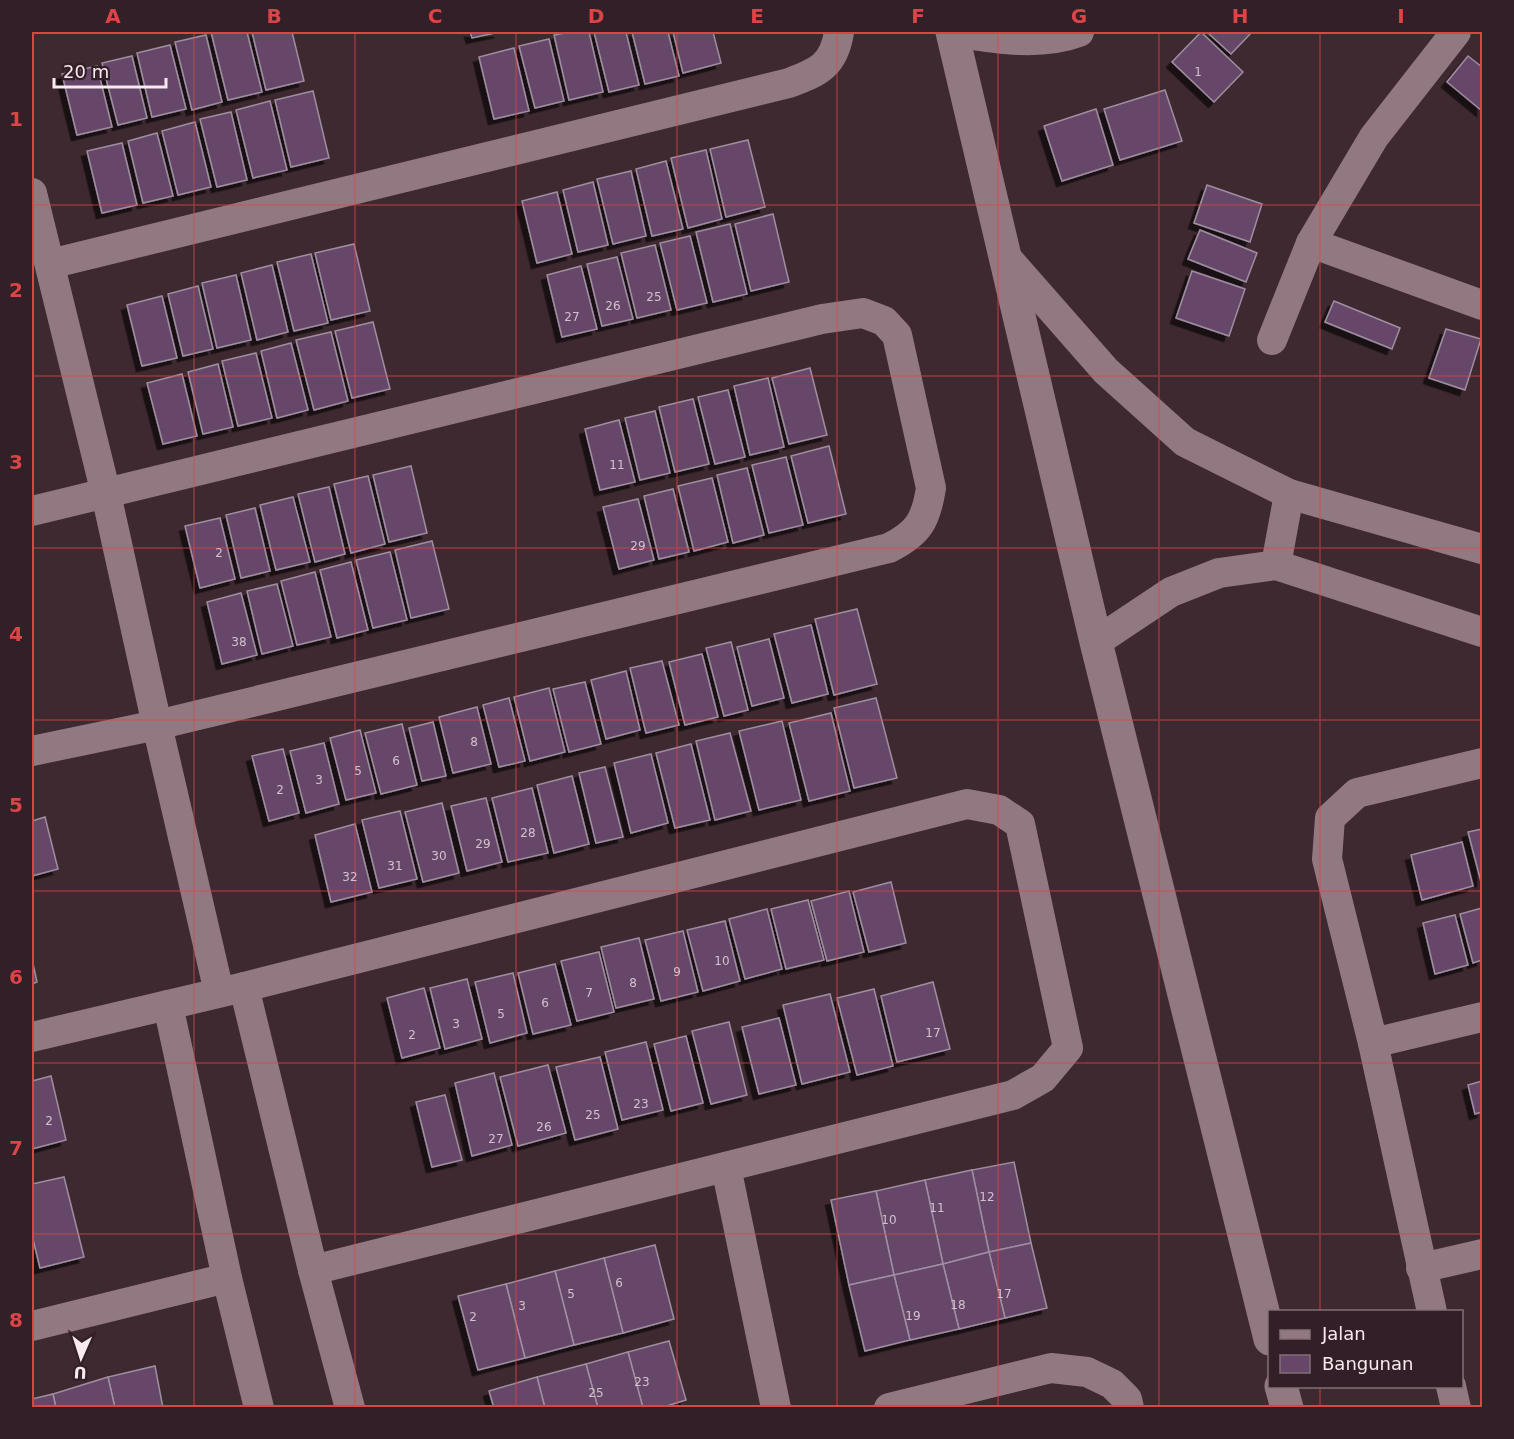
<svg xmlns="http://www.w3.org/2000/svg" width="1514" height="1439" viewBox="0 0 1514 1439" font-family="'DejaVu Sans',sans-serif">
	<defs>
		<filter id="shadow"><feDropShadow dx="-5.5" dy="5.5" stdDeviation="0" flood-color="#0009"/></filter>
	</defs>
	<rect width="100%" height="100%" fill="#3e2930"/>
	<!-- building -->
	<g fill="#664769" stroke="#9e8ea0" stroke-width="1.5" filter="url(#shadow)">
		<path d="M211 32H247L262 92 228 100Z"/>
		<path d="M252 32H292L304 81 266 90Z"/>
		<path d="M470 32H500L472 38Z"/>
		<path d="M570 32H589L603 92 569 100 554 35Z"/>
		<path d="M594 32H626L639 85 609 92Z"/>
		<path d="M632 32H668L679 76 645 84Z"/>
		<path d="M673 32H713L721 63 683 73Z"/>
		<path d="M1201 32 1243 72 1214 102 1172 62Z"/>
		<path d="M1207 32H1252L1231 54Z"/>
		<path d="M206 35 222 102 192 110 175 42Z"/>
		<path d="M549 39 564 101 535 108 519 46Z"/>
		<path d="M170 45 186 109 152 117 137 53Z"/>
		<path d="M514 48 529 111 494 119 479 57Z"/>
		<path d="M132 56 147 118 118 125 102 63Z"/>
		<path d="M1468 56 1482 67V111L1447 82Z"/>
		<path d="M97 66 112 127 77 135 62 74Z"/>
		<path d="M1165 90 1182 141 1120 160 1104 109Z"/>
		<path d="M313 91 329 158 291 167 275 100Z"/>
		<path d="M270 101 287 170 253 178 236 110Z"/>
		<path d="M1096 109 1113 165 1062 181 1044 126Z"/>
		<path d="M231 112 247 180 217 187 200 119Z"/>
		<path d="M195 122 211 187 178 195 162 131Z"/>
		<path d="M157 133 173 196 143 203 128 141Z"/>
		<path d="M748 140 765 207 726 217 710 149Z"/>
		<path d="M122 143 137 205 102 213 87 151Z"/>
		<path d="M706 150 722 219 688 228 671 158Z"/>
		<path d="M666 161 683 229 652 236 636 169Z"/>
		<path d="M631 171 646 236 613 244 597 179Z"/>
		<path d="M593 182 608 245 578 252 563 190Z"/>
		<path d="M1207 185 1262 204 1250 242 1194 223Z"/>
		<path d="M557 192 572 254 537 263 522 201Z"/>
		<path d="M773 214 789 282 751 291 735 224Z"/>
		<path d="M730 224 747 294 713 302 696 232Z"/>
		<path d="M1200 230 1257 253 1246 282 1188 259Z"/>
		<path d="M690 236 707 303 677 310 660 243Z"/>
		<path d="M354 244 370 311 331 320 315 253Z"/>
		<path d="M655 245 671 310 637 318 621 253Z"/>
		<path d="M311 254 328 323 294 331 277 262Z"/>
		<path d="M617 257 633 319 602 326 587 264Z"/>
		<path d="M272 265 288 332 257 340 241 273Z"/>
		<path d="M581 266 597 329 562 337 547 275Z"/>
		<path d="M1192 271 1245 289 1229 336 1176 318Z"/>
		<path d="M236 275 251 340 217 348 202 283Z"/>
		<path d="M198 286 213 349 183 356 168 294Z"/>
		<path d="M162 296 177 358 142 366 127 305Z"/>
		<path d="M1334 301 1400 328 1392 349 1325 322Z"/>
		<path d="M373 322 390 389 352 398 335 331Z"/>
		<path d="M1446 329 1481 339 1465 390 1429 378Z"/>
		<path d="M331 332 348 401 314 410 296 340Z"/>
		<path d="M291 343 308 410 277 418 261 351Z"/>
		<path d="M256 353 272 418 238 426 222 361Z"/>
		<path d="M218 364 233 427 203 434 188 372Z"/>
		<path d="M810 368 827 435 789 444 772 378Z"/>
		<path d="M182 374 197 436 163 444 147 383Z"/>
		<path d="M768 378 784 447 750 455 734 386Z"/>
		<path d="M728 390 745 457 715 464 698 397Z"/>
		<path d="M693 399 709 464 675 472 659 407Z"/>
		<path d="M655 411 670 473 640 480 625 418Z"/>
		<path d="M619 420 635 482 600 490 585 429Z"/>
		<path d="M829 446 846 514 808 523 791 456Z"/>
		<path d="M786 457 803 525 769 533 752 465Z"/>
		<path d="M411 466 427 533 389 542 373 475Z"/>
		<path d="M747 468 764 535 733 543 717 475Z"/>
		<path d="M368 476 385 544 351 553 334 484Z"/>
		<path d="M712 478 728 542 694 551 678 486Z"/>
		<path d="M329 487 345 554 315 562 298 494Z"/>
		<path d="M673 489 689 552 659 559 644 496Z"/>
		<path d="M293 497 310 562 276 570 260 505Z"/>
		<path d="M638 499 654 560 619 569 603 507Z"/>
		<path d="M255 508 270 571 241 578 226 515Z"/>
		<path d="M220 518 235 579 200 588 185 526Z"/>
		<path d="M432 541 449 609 411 618 395 550Z"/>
		<path d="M390 552 407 620 373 628 356 560Z"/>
		<path d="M351 562 368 630 337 638 320 570Z"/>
		<path d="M315 572 331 637 297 645 281 581Z"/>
		<path d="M277 584 293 646 262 654 247 591Z"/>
		<path d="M241 593 257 655 222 664 207 602Z"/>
		<path d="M857 609 877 684 834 695 815 619Z"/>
		<path d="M811 625 828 694 792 703 774 634Z"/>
		<path d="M769 639 784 698 752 706 737 647Z"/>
		<path d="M731 642 748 710 724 716 706 648Z"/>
		<path d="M702 654 718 717 685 725 669 662Z"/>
		<path d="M662 661 679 725 646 733 630 668Z"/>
		<path d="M626 671 640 730 606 739 591 680Z"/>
		<path d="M585 682 601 744 569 752 553 689Z"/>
		<path d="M549 688 565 752 530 761 514 697Z"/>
		<path d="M509 698 525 761 499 767 483 705Z"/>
		<path d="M876 698 897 778 854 788 834 708Z"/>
		<path d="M477 707 491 764 453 773 439 717Z"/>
		<path d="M831 713 850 791 809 801 789 723Z"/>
		<path d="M782 721 801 800 759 810 739 731Z"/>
		<path d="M433 722 446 776 422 781 409 728Z"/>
		<path d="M402 724 417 785 381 794 365 733Z"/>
		<path d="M360 730 376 793 346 800 330 738Z"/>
		<path d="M730 733 751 811 715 820 696 741Z"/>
		<path d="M324 743 339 804 306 813 290 751Z"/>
		<path d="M691 744 710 820 675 828 656 753Z"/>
		<path d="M283 749 299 813 269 821 252 756Z"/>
		<path d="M651 754 668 823 631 833 614 763Z"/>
		<path d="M605 767 623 837 596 843 579 773Z"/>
		<path d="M572 776 589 844 554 853 537 785Z"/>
		<path d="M532 788 548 853 508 862 492 798Z"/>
		<path d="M486 798 502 862 467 871 451 806Z"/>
		<path d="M442 803 459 873 423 882 405 812Z"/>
		<path d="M400 811 417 879 379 888 362 820Z"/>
		<path d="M45 817 58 869 32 876V821Z"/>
		<path d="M355 824 372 892 331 902 315 835Z"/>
		<path d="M1482 829V881L1481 882 1468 832Z"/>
		<path d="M1462 842 1473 886 1422 900 1411 855Z"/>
		<path d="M891 882 906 943 869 952 853 892Z"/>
		<path d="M849 891 864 952 827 961 811 901Z"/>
		<path d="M808 900 824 960 786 969 771 909Z"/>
		<path d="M1482 908V960L1473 963 1460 914Z"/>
		<path d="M767 909 782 969 745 979 729 919Z"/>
		<path d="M1455 915 1468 965 1435 974 1423 923Z"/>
		<path d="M725 921 740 981 703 991 687 930Z"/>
		<path d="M683 931 698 992 661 1001 645 940Z"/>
		<path d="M639 938 654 999 616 1008 601 947Z"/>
		<path d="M599 952 614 1012 577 1021 561 961Z"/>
		<path d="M32 959 37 982 32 984Z"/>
		<path d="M555 964 571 1025 533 1034 518 973Z"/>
		<path d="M513 973 527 1033 490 1043 475 982Z"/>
		<path d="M467 979 482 1039 445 1049 430 988Z"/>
		<path d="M933 982 950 1049 897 1062 881 996Z"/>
		<path d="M424 988 440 1048 402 1058 387 998Z"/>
		<path d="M874 989 893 1066 857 1075 837 998Z"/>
		<path d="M830 994 850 1072 802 1084 783 1005Z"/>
		<path d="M779 1018 796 1085 759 1094 742 1027Z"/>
		<path d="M729 1022 747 1095 711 1104 692 1031Z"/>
		<path d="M686 1036 703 1103 671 1111 654 1044Z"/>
		<path d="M646 1042 663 1110 622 1120 605 1052Z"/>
		<path d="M600 1057 618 1129 575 1140 556 1067Z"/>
		<path d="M548 1065 566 1133 518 1146 500 1077Z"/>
		<path d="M494 1073 512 1145 472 1156 455 1083Z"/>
		<path d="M51 1076 66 1140 32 1149V1081Z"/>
		<path d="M1482 1081V1112L1475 1114 1468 1085Z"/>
		<path d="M445 1095 462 1160 432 1167 416 1102Z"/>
		<path d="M1014 1162 1031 1243 989 1252 972 1170Z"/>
		<path d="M972 1170 989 1252 943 1264 925 1180Z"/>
		<path d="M64 1177 84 1257 40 1268 32 1235V1184Z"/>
		<path d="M925 1180 943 1264 894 1275 876 1191Z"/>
		<path d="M876 1191 894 1275 849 1285 831 1200Z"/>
		<path d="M1031 1243 1047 1308 1005 1318 989 1252Z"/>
		<path d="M655 1245 674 1319 623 1333 604 1258Z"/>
		<path d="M989 1252 1005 1318 959 1329 943 1264Z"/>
		<path d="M604 1258 623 1333 574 1345 555 1271Z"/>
		<path d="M943 1264 959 1329 910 1340 894 1275Z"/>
		<path d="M555 1271 574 1345 525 1358 506 1284Z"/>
		<path d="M894 1275 910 1340 865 1351 849 1285Z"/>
		<path d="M506 1284 525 1358 478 1370 458 1296Z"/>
		<path d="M669 1341 686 1400 660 1408H643L628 1352Z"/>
		<path d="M628 1352 643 1408H598L586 1364Z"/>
		<path d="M586 1364 598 1408H545L537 1377Z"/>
		<path d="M155 1366 163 1408H115L108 1377Z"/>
		<path d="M108 1377 115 1408H56L53 1394Z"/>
		<path d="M537 1377 545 1408H494L489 1391Z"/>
		<path d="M53 1394 56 1408H32V1399Z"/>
	</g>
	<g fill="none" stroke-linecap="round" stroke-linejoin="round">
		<!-- street -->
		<g stroke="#927981" stroke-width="30">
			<path d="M952 32C992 38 1039 47 1079 32"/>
			<path d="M32 193 106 494 157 725 219 992"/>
			<path d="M1311 243 1482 305"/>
			<path d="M1005 256 1106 371 1185 442 1289 494 1482 549"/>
			<path d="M50 264 789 83C819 72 834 65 839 32"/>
			<path d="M1272 340 1311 243 1374 137 1456 32"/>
			<path d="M32 511 822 319 863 313 884 321 897 335 931 488C926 520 919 533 889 548L157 725 32 751"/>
			<path d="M1276 565 1289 494"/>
			<path d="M1096 642 1171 592 1219 573 1276 565 1482 632"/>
			<path d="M244 987 313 1270 350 1408"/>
			<path d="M168 1005 227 1278 259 1408"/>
			<path d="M32 1037 244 987 967 804 999 810 1020 824 1068 1048 1043 1078 1013 1095 313 1270"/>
			<path d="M1373 1043 1482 1017"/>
			<path d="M726 1167 776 1408"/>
			<path d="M1421 1268 1482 1254"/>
			<path d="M1432 1312 1373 1043 1327 859 1330 818 1357 793 1482 763"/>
			<path d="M32 1326 227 1278"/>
			<path d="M1451 1386 1456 1408"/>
			<path d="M889 1408 1051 1368 1087 1372 1112 1384 1127 1399 1129 1408"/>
		</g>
		<!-- secondary -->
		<g stroke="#927981" stroke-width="33">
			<path d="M952 32 1096 642 1270 1339"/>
			<path d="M1281 1386 1287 1408"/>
		</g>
	</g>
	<!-- grid -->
	<path fill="none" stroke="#db4546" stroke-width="1.5" stroke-opacity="0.55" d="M194 32V1408M355 32V1408M516 32V1408M677 32V1408M837 32V1408M998 32V1408M1159 32V1408M1320 32V1312M32 205H1482M32 376H1482M32 548H1482M32 720H1482M32 891H1482M32 1063H1482M32 1234H1482M1320 1386V1408"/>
	<g text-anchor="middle" stroke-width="4.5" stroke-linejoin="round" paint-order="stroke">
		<!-- number labels -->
		<g font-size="12" fill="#d4c1cd">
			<text x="1198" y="76">1</text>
			<text x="654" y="301">25</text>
			<text x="613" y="310">26</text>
			<text x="572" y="321">27</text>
			<text x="617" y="469">11</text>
			<text x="638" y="550">29</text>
			<text x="219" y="557">2</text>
			<text x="239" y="646">38</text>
			<text x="474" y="746">8</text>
			<text x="396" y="765">6</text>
			<text x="358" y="775">5</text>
			<text x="319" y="784">3</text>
			<text x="280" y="794">2</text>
			<text x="528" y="837">28</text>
			<text x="483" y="848">29</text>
			<text x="439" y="860">30</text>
			<text x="395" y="870">31</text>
			<text x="350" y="881">32</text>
			<text x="722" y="965">10</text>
			<text x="677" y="976">9</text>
			<text x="633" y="987">8</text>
			<text x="589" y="997">7</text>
			<text x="545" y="1007">6</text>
			<text x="501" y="1018">5</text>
			<text x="456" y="1028">3</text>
			<text x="933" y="1037">17</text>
			<text x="412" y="1039">2</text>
			<text x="641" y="1108">23</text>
			<text x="593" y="1119">25</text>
			<text x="49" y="1125">2</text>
			<text x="544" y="1131">26</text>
			<text x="496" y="1143">27</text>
			<text x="987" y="1201">12</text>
			<text x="937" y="1212">11</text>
			<text x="889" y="1224">10</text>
			<text x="619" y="1287">6</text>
			<text x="571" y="1298">5</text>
			<text x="1004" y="1298">17</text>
			<text x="958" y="1309">18</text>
			<text x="522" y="1310">3</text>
			<text x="913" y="1320">19</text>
			<text x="473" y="1321">2</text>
			<text x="642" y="1386">23</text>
			<text x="596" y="1397">25</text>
		</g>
	</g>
	<!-- border -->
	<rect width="1514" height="1439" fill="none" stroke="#331f27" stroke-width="66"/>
	<!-- legend -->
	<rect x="1268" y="1310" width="195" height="78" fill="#331f27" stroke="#827077" stroke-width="1.5"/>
	<rect x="1280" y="1330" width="30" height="9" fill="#927981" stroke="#827077" stroke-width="1.5"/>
	<text x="1322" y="1340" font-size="18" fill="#f8eaee">Jalan</text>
	<rect x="1280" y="1355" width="30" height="18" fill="#664769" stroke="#827077" stroke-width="1.5"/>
	<text x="1322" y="1370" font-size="18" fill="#f8eaee">Bangunan</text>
	<!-- north arrow -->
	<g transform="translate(81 1358) rotate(183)" stroke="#331f27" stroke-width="4.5" paint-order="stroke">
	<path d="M0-4.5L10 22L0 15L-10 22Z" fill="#f8eaee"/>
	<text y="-9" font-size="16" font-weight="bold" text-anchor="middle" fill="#f8eaee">U</text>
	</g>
	<!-- scale -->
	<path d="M54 78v9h112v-9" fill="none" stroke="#f8eaee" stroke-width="3"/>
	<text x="63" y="78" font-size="18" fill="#f8eaee" stroke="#331f27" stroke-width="4.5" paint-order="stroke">20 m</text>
	<rect x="33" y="33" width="1448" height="1373" fill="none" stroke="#db4546" stroke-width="2"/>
	<g font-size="20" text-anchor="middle" font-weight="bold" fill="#db4546">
		<text x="113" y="23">A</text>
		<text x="274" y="23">B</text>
		<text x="435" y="23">C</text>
		<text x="596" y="23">D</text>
		<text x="757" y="23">E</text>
		<text x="918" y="23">F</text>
		<text x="1079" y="23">G</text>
		<text x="1240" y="23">H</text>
		<text x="1401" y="23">I</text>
		<text x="16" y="126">1</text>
		<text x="16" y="297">2</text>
		<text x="16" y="469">3</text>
		<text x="16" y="641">4</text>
		<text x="16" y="812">5</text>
		<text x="16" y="984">6</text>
		<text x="16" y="1155">7</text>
		<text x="16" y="1327">8</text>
	</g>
</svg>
